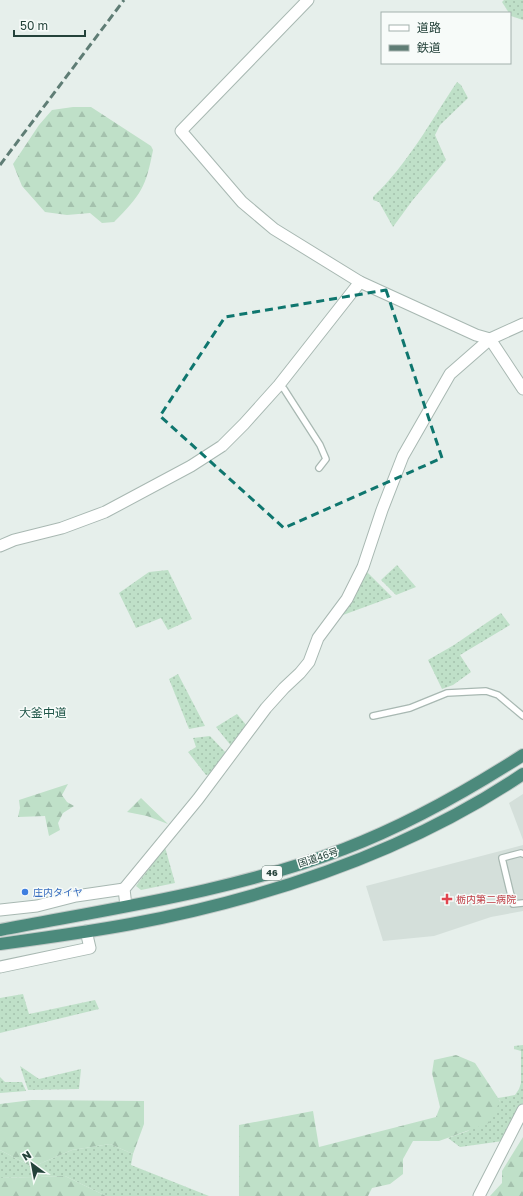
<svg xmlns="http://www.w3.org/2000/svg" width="523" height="1196" viewBox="0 0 523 1196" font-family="'Golos Text','Noto Sans JP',sans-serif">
	<defs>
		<pattern id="grass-dots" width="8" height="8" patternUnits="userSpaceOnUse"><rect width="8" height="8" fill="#bfe0c8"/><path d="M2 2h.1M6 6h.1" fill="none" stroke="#a4c1ad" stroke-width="1.8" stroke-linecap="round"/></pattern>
		<pattern id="forest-firs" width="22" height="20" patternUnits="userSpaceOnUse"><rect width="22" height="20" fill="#bfe0c8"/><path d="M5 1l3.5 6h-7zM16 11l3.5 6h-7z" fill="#a4c1ad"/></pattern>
	</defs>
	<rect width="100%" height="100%" fill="#e6efeb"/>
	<!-- built -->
	<g fill="#d4dfda">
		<path d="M523 794V840L509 803Z"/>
		<path d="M523 845V911L491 917 434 936 383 941 366 886Z"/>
	</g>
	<!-- grass -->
	<g fill="url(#grass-dots)">
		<path d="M504 0H523V20L511 16 502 2Z"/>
		<path d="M457 82 461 85 468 98 440 125 435 135 446 160 412 201 393 227 379 202 373 200V197C407 165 431 121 457 82Z"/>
		<path d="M397 565 416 587 396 595 381 580Z"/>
		<path d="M168 570 192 619 168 630 161 618 136 628 119 593 149 572Z"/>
		<path d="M367 572 392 597 343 615Z"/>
		<path d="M501 613 510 625 460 655 471 672 453 685 442 689 428 660 454 645Z"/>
		<path d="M178 674 205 726 189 729 169 679Z"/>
		<path d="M237 714 247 726 232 747 216 727Z"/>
		<path d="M210 736 227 754 212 774 206 775 188 752 196 747 193 738Z"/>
		<path d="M165 847 175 883 141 890 136 886Z"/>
		<path d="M23 994 29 1014 95 1000 99 1009 0 1033V998Z"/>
		<path d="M523 1045V1103L503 1141 460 1147 448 1138 468 1131 500 1101 498 1098 515 1095 519 1089 521 1083V1051L514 1049V1046Z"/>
		<path d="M20 1066 39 1079 81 1069 79 1089 28 1090Z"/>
		<path d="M0 1077 5 1082H22L26 1091 0 1093Z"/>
		<path d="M110 1144 133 1154 131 1165 209 1196H106L65 1176 0 1178V1150L32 1167 72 1150Z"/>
	</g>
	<!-- forest -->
	<g fill="url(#forest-firs)">
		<path d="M73 107H91L151 146 153 150C146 187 141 195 114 222L102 223 90 213 67 215 45 212 22 186 13 164 39 125 52 110Z"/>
		<path d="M68 784 62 795 67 802 74 806 63 813 58 823 60 830 49 836 45 816 18 817 20 808 19 800Z"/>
		<path d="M141 798 168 824 147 816 127 812Z"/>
		<path d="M456 1055 475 1063 500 1101 489 1123 439 1141H413L403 1159V1174L390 1184 372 1188 368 1196H239V1125L313 1111 319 1147 436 1117 440 1107 432 1073 434 1060Z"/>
		<path d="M32 1100 144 1101V1124L133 1154 110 1144 72 1150 32 1167 0 1150V1104Z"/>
		<path d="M523 1137V1196H490L502 1183V1171Z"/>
		<path d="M65 1176 106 1196H0V1178Z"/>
	</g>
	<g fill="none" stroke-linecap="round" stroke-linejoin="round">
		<!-- service casing -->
		<g stroke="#a8b8b2" stroke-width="8">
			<g id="service">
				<path d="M279 385 284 389 320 445 326 459 319 468"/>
				<path d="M373 716 410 708 447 693 486 691 498 695 523 716"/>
				<path d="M523 854 521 853 502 858 513 904 523 903"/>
			</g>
		</g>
		<!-- minor casing -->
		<g stroke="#a8b8b2" stroke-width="13">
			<g id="minor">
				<path d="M308 0 181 131 242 202 274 229 360 282 476 335 490 339 523 389"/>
				<path d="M0 546 14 540 62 528 105 512 191 466 222 446 244 424 279 385 360 282"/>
				<path d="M126 906 124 889 198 799 266 708 284 688 300 673 309 662 318 638 347 599 363 567 382 510 403 456 450 374 490 339 523 324"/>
				<path d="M0 910 37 906 76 896 124 889"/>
				<path d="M0 967 90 948 86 931"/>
				<path d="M479 1196 523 1110"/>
			</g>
		</g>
		<!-- trunk casing -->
		<g stroke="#c2cac8" stroke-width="14">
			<g id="trunk">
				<path d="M0 930C115 908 234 891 344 849 407 825 467 791 523 755"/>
				<path d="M0 944C44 938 88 932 131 924 268 898 407 852 523 774"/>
			</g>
		</g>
		<!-- service -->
		<use href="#service" stroke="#fff" stroke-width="5.5"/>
		<!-- minor -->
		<use href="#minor" stroke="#fff" stroke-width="11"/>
		<!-- trunk -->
		<use href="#trunk" stroke="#4c8a7c" stroke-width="12"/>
		<!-- rail -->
		<path stroke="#5f7d75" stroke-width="3" stroke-dasharray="8 4" stroke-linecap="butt" d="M0 165 124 0"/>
	</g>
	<!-- marked area -->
	<path fill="none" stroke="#0f766e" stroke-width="3" stroke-dasharray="8 5" stroke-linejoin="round" d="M386 290 442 458 284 528 160 416 225 317Z"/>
	<!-- markers -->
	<circle fill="#3f7fe0" stroke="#f7fbf9" stroke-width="1.5" cx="25" cy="892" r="4"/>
	<path fill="#e0444e" stroke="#f7fbf9" stroke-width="1.5" d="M445 893h4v4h4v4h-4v4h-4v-4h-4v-4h4z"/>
	<g text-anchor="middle" stroke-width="3" stroke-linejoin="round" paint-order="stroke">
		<!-- shield labels -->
		<rect fill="#f7fbf9" stroke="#637a73" stroke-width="1" x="262" y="866" width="20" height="14" rx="3"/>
		<g font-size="9" font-weight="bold" fill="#24423a">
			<text x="272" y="876">46</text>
		</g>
		<!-- street labels -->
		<g font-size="10" fill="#24423a" stroke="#f7fbf9">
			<text transform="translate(318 857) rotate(-18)" y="4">国道46号</text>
		</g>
		<!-- shop labels -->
		<g font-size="10" fill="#366cbe" stroke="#f7fbf9" text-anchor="start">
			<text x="33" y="896">庄内タイヤ</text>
		</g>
		<!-- health labels -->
		<g font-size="10" fill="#be3a42" stroke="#f7fbf9" text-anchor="start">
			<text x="456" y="903">栃内第二病院</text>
		</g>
		<!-- quarter labels -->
		<g font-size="12" fill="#1f5548" stroke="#f7fbf9">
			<text x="43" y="717">大釜中道</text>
		</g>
	</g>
	<!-- legend -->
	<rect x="381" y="12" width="130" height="52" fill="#f7fbf9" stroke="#a3b1ad"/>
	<rect x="389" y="25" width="20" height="6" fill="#ffffff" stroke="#a3b1ad"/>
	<text x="417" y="32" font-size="12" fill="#24423a">道路</text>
	<rect x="389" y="45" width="20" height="6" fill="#5f7d75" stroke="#a3b1ad"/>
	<text x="417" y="52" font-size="12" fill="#24423a">鉄道</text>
	<!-- north arrow -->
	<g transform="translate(32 1164) rotate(328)" stroke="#f7fbf9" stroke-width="3" paint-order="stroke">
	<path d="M0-3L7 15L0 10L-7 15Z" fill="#24423a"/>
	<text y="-6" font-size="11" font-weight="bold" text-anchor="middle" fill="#24423a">N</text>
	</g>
	<!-- scale -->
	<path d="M14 30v6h71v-6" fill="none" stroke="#24423a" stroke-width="2"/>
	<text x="20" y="30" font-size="12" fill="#24423a" stroke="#f7fbf9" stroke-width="3" paint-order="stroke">50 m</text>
</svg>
